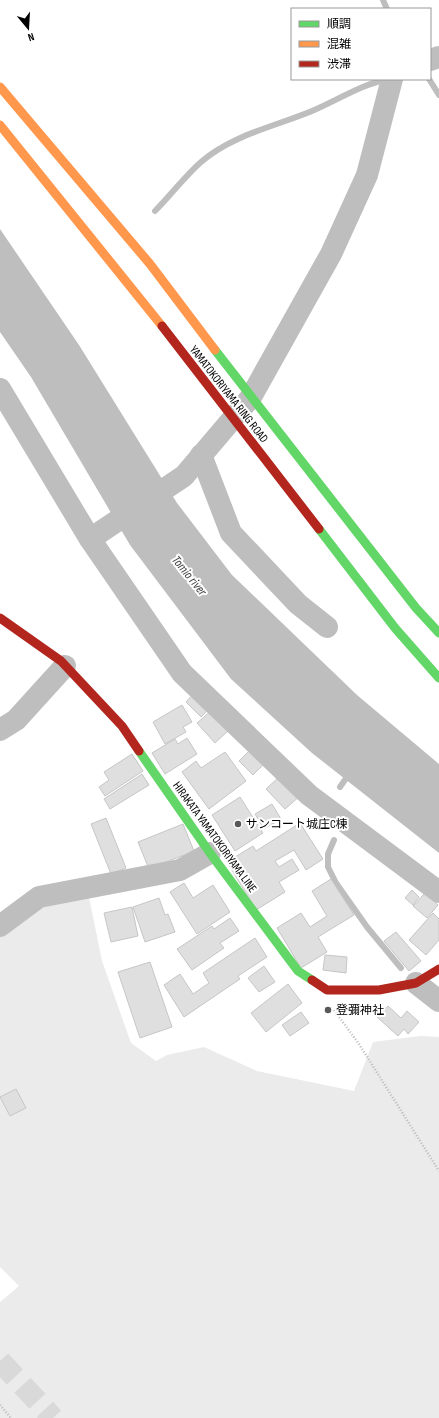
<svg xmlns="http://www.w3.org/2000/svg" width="439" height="1418" viewBox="0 0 439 1418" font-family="'Sofia Sans Condensed','Noto Sans JP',sans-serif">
	<rect width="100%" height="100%" fill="#fff"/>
	<!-- green -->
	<path fill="#ebebeb" d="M89 897 102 961 131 1043 156 1061 167 1055 204 1047 257 1071 354 1091 373 1042 420 1036 439 1037V1418H0V1302L19 1286 0 1267V930L28 909Z"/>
	<!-- water -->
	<path fill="#bebebe" d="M0 229 79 345 177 503 232 575 357 695 439 764V853L312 753 231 679 130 545 31 377 0 332Z"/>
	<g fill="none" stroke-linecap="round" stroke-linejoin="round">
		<!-- stream -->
		<g stroke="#bebebe" stroke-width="6">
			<path d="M383 0 387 9"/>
			<path d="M429 79 439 95"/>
			<path d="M155 211C171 195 185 176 201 162 232 135 276 126 312 111 338 100 360 85 388 79"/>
			<path d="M340 787 349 774"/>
			<path d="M334 840 328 854V867L336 883 367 927 401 968"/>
		</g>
	</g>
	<!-- building -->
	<g fill="#dfdfdf" stroke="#c6c6c6">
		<path d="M195 692 211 707 201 717 186 702Z"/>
		<path d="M182 705 192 722 183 727 186 732 165 744 153 722Z"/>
		<path d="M212 710 229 730 215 743 197 723Z"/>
		<path d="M187 738 197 754 165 774 152 753 175 739 178 744Z"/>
		<path d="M253 747 267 761 253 775 239 761Z"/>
		<path d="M225 752 246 781 209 809 182 772 196 761 201 768Z"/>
		<path d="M132 754 143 771 105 796 99 787 109 780 104 772Z"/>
		<path d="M142 774 149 785 110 809 104 799Z"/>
		<path d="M280 776 300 796 285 809 266 789Z"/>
		<path d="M240 797 263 833 235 851 212 815Z"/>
		<path d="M272 804 281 819 264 829 255 814Z"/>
		<path d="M106 818 126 868 111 874 91 824Z"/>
		<path d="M300 823 323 859 306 870 294 850 275 861 279 867 292 859 299 870 279 882 285 892 256 910 227 862 253 846 256 851Z"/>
		<path d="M183 824 194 851 149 869 138 842Z"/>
		<path d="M331 879 354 915 318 937 327 952 301 968 277 928 301 913 310 927 327 916 312 891Z"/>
		<path d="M184 883 193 898 213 885 230 912 197 934 170 892Z"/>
		<path d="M412 890 419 897 413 905 405 898Z"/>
		<path d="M425 893 438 905 427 918 413 906Z"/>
		<path d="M159 898 165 915 168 914 175 932 145 942 133 907Z"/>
		<path d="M132 907 138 936 111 942 104 913Z"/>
		<path d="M433 913 439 919V940L426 955 409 940Z"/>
		<path d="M230 918 239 931 220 943 224 948 192 970 177 949 212 926 214 929Z"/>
		<path d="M396 932 421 961 409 971 384 941Z"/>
		<path d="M255 938 267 957 238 976 240 979 184 1017 164 985 180 974 193 994 209 983 203 973Z"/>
		<path d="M325 955 347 957 346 973 323 970Z"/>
		<path d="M150 962 172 1027 140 1038 118 972Z"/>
		<path d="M264 966 275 982 259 992 248 978Z"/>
		<path d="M288 984 302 1003 266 1032 251 1013Z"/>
		<path d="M388 1006 401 1018 407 1011 419 1022 408 1034 404 1029 398 1036 377 1017Z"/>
		<path d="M301 1012 309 1023 290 1036 282 1025Z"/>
		<path d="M16 1089 26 1108 10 1116 0 1097Z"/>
	</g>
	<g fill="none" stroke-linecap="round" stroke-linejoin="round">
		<!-- primary-tunnel -->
		<path stroke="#d9d9d9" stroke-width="22" stroke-dasharray="22 11" stroke-linecap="butt" d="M0 1361 53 1418"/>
		<!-- path -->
		<g stroke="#b9b9b9" stroke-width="2.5" stroke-dasharray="1 2" stroke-linecap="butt">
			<path d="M334 1010 359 1044 439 1171"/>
			<path d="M0 1405 11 1418"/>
		</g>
		<!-- street -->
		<g stroke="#bebebe" stroke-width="22">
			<path d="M430 60 439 57"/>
			<path d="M0 389 90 539 182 673 309 795 439 892"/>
			<path d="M201 455 231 533 298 604 327 627"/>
			<path d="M90 539 184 476 251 397 331 254 367 175 392 79"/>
			<path d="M0 730 16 720 65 666"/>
			<path d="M0 926 39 897 180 870 210 853"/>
			<path d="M416 983 439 1001"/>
		</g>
		<!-- fast -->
		<g stroke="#63d668" stroke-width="9">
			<path d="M215 350 416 608 439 633"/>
			<path d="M319 529 395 628 439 678"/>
			<path d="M139 751 210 853 298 971 312 980"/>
		</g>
		<!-- slow -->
		<g stroke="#ff974d" stroke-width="9">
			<path d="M0 87 150 264 215 350"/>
			<path d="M0 125 162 326"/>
		</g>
		<!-- jam -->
		<g stroke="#b3261e" stroke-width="9">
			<path d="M162 326 319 529"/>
			<path d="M0 618 61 661 122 726 139 751"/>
			<path d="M312 980 327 990H379L416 983 439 969"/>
		</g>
	</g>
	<!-- markers -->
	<g fill="#595959" stroke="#fff" stroke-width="1.5">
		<circle cx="238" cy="824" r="4"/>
		<circle cx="328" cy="1010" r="4"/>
	</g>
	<g text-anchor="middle" stroke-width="4" stroke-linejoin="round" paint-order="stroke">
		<!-- street labels -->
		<g font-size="12" fill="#000" stroke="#fff">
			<text transform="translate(229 394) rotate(52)" y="4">YAMATOKORIYAMA RING ROAD</text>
			<text transform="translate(215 837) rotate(54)" y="4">HIRAKATA YAMATOKORIYAMA LINE</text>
		</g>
		<!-- poi labels -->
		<g font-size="12" fill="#000" stroke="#fff" text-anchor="start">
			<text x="246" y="828">サンコート城庄C棟</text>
			<text x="336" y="1014">登彌神社</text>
		</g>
		<!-- water labels -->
		<g font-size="13" font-style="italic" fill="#434343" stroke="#fff">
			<text transform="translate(190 575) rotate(51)" y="5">Tomio river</text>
		</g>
	</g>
	<!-- legend -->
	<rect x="291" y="8" width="140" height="72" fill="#ffffff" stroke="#999999"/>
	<rect x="299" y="21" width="20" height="6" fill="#63d668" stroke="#999999"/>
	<text x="327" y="28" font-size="12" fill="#000000">順調</text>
	<rect x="299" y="41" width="20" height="6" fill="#ff974d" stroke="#999999"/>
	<text x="327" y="48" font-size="12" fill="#000000">混雑</text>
	<rect x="299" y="61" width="20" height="6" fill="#b3261e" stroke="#999999"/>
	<text x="327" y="68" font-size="12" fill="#000000">渋滞</text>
	<!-- north arrow -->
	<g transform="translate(28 28) rotate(162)" stroke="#ffffff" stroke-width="3" paint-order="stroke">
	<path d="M0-3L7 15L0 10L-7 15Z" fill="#000000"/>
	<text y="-6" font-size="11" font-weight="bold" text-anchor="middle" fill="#000000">N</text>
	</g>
</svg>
